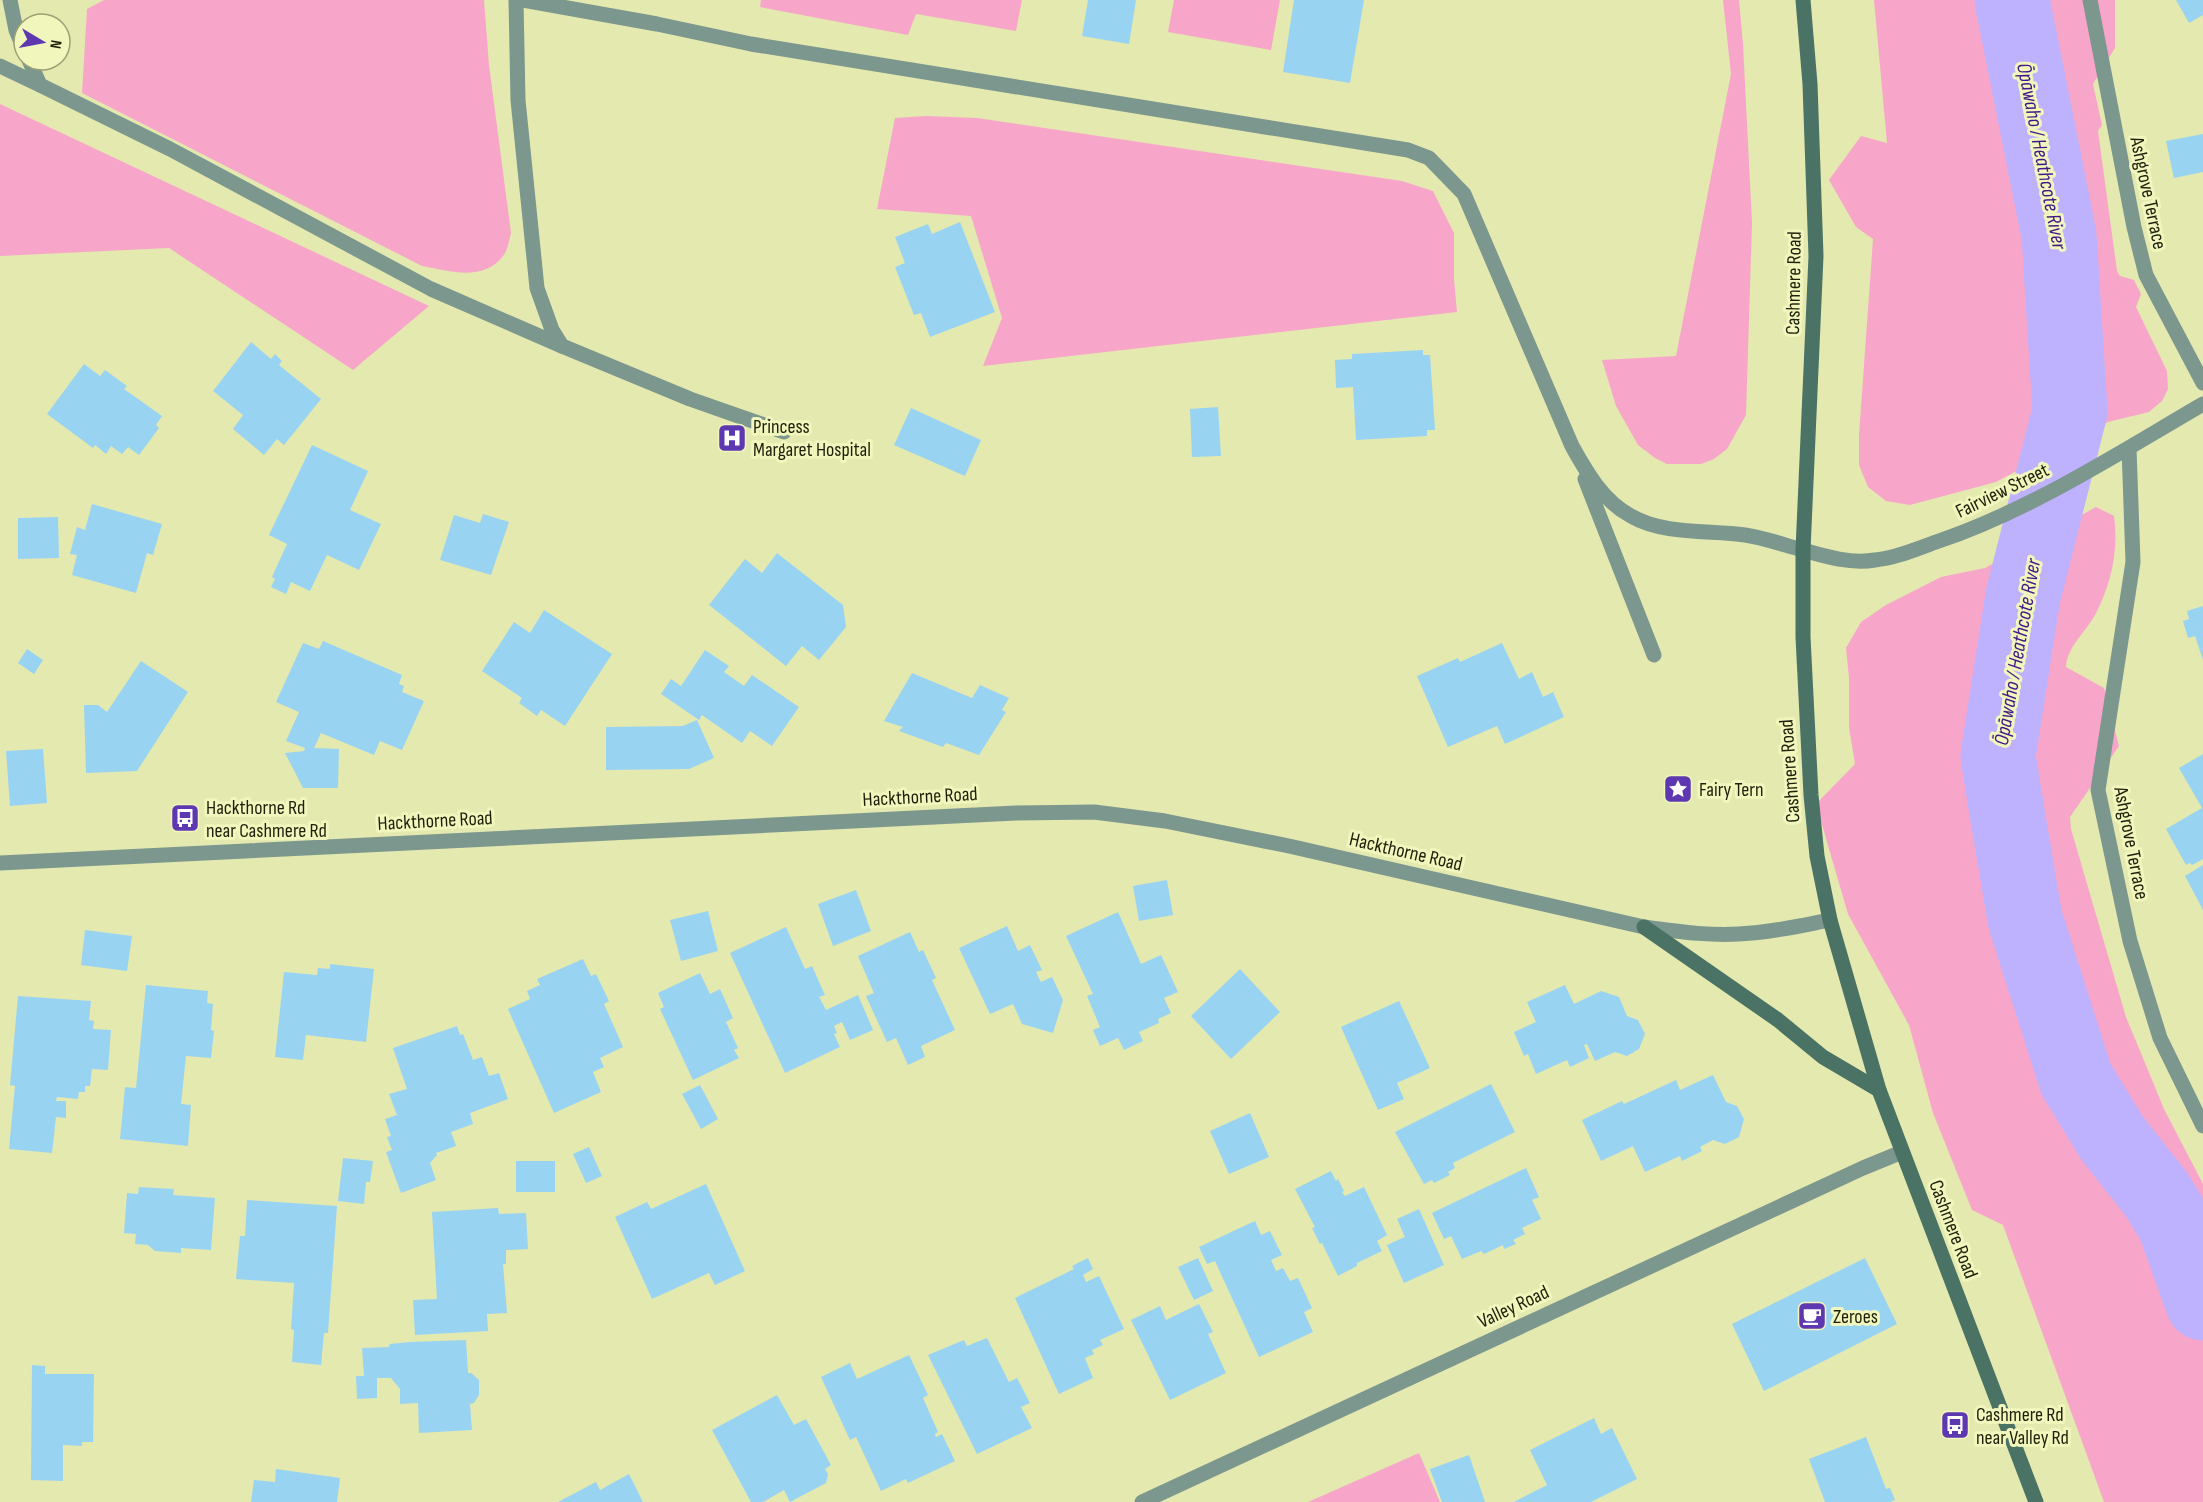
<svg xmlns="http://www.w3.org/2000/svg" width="2203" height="1502" viewBox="0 0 2203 1502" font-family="'Sofia Sans Condensed',sans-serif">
	<rect width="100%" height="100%" fill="#e4e9b0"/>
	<!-- green -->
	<g fill="#f7a6c9">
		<path d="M104 0H484L489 65 511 233C509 240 508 250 503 256 483 282 450 271 422 266L82 93 87 9Z"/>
		<path d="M761 0H1022L1016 31 916 14 908 35 760 7Z"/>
		<path d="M1174 0H1280L1271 50 1168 32Z"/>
		<path d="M1723 0H1739L1743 44 1752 223 1746 415 1727 449 1714 459 1701 464H1667L1655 458 1638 445 1616 406 1602 360 1676 356 1731 74Z"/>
		<path d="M1874 0H2115V48L2093 84 2102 125 2098 131 2117 271 2120 276 2134 280 2141 294 2136 307 2167 371 2168 389 2162 401 2149 412 2108 422 1996 482 1910 505 1886 501 1868 487 1859 465V435L1873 239 1856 227 1829 180 1861 136 1887 143Z"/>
		<path d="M0 105V104L429 306 353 370 169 248 0 256Z"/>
		<path d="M926 116 977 118 1402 181 1433 191 1454 233V279L1457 312 983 366 1002 318 971 216 877 209 895 118Z"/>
		<path d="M2096 507 2114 516C2119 550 2111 585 2095 615 2085 633 2067 647 2066 667L2104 688 2119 746 2070 817 2071 829 2126 1017 2164 1109 2203 1184V1502H2104L2003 1225 1972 1210 1933 1113 1909 1025 1848 914 1816 804 1855 764 1849 727V678L1846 648 1861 622 1886 605 1941 577 1985 568Z"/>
		<path d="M1419 1453 1440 1502H1308Z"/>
	</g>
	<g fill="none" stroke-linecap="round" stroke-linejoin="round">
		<!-- river -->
		<path stroke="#beb1fd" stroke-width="75" d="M2012 0 2059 235 2070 411 2023 596 1998 756 2006 806 2025 919 2076 1079 2112 1138 2157 1195 2175 1225 2203 1303"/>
	</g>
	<!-- building -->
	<g fill="#99d3f2">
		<path d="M1088 0H1136L1129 44 1082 36Z"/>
		<path d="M1294 0H1364L1350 83 1283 72Z"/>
		<path d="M2176 0H2203V15L2189 23Z"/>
		<path d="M2203 134V172L2174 178 2166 141Z"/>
		<path d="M960 222 995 312 930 337 921 313 914 315 895 267 905 263 895 237 928 224 932 234Z"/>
		<path d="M251 342 271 359 275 354 282 361 279 365 321 399 284 445 277 439 264 455 233 429 243 415 213 391Z"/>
		<path d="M1423 350V355H1430L1435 430H1427V436L1356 440 1353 387 1336 388 1335 360 1352 359V354Z"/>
		<path d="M84 364 100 376 105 370 127 386 124 389 162 416 156 425 159 428 139 455 128 447 122 454 111 446 106 454 95 445 93 448 47 414Z"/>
		<path d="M1218 407 1221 456 1192 457 1190 409Z"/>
		<path d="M911 408 981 440 965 476 894 445Z"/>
		<path d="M312 445 368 471 350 510 381 524 359 570 327 555 310 591 291 582 286 594 271 587 275 579 272 577 287 544 269 535Z"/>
		<path d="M92 504 162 524 153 555 147 553 136 593 72 575 77 555 70 554 77 527 85 530Z"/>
		<path d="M483 514 509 522 491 575 440 560 454 515 480 523Z"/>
		<path d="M58 517 59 558 18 559V518Z"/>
		<path d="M777 553 843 605 846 627 819 660 802 646 786 666 709 605 745 559 762 573Z"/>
		<path d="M2203 606V660L2195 636 2188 638 2183 621 2189 619 2187 611Z"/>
		<path d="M544 610 612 654 565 726 541 710 537 716 519 703 522 698 482 671 514 622 530 633Z"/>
		<path d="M323 641 402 675 399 684 404 686 402 692 424 701 402 750 380 741 374 755 321 733 314 748 339 749 338 788H303L285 753 304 751 305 748 286 741 299 712 276 702 303 643 319 649Z"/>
		<path d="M1502 643 1519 679 1532 672 1543 697 1553 692 1564 717 1505 744 1497 726 1448 747 1417 676 1458 658 1460 662Z"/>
		<path d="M27 649 43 660 34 674 18 663Z"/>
		<path d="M705 650 729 666 724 672 744 686 752 675 799 707 772 746 750 731 742 743 702 715 699 720 661 694 671 679 681 686Z"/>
		<path d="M141 661 188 692 137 771 86 773 84 705H98L107 712Z"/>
		<path d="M912 673 972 698 980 685 1009 698 1002 710 1006 712 979 755 946 743 943 747 899 731 903 727 884 721Z"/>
		<path d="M697 720 714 758 689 769 606 770V727L683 726Z"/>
		<path d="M43 749 47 803 10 806 6 751Z"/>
		<path d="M2203 754V859L2192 865 2190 863 2186 865 2166 829 2202 808 2179 768Z"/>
		<path d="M2203 865V910L2185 876Z"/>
		<path d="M1167 880 1173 915 1139 921 1133 886Z"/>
		<path d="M856 890 871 931 833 946 818 904Z"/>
		<path d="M708 911 718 951 681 961 670 920Z"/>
		<path d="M1118 912 1141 964 1161 955 1178 992 1164 998 1171 1013 1158 1019 1159 1023 1139 1032 1143 1041 1124 1050 1118 1038 1100 1046 1093 1030 1100 1027 1087 996 1093 994 1066 936Z"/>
		<path d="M1007 926 1018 951 1030 945 1042 970 1036 972 1041 982 1052 977 1063 1000 1053 1033 1022 1024 1013 1004 990 1014 959 948Z"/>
		<path d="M786 927 805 969 812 966 825 995 819 997 826 1010 858 995 873 1030 850 1040 842 1022 834 1026 837 1033 834 1034 840 1047 785 1073 730 953Z"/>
		<path d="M85 930 132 936 127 971 81 965Z"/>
		<path d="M910 932 919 952 923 950 936 978 932 980 955 1030 921 1046 925 1057 908 1065 896 1038 887 1042 866 996 874 993 858 956Z"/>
		<path d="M583 959 591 976 596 974 609 1001 604 1004 623 1047 600 1058 604 1067 593 1072 601 1092 554 1113 508 1009 530 999 527 991 540 985 537 979Z"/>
		<path d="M330 964 374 969 366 1042 306 1035 303 1060 275 1057 284 972 317 975 318 968 330 969Z"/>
		<path d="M1240 969 1280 1012 1231 1059 1191 1016Z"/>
		<path d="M700 973 710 994 720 989 733 1018 726 1022 738 1048 734 1050 739 1058 693 1080 660 1009 664 1007 658 993Z"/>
		<path d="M146 985 208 991 207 1003 213 1004 211 1030 214 1031 211 1058 186 1056 181 1104 191 1105 188 1146 120 1139 125 1087 136 1088Z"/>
		<path d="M1565 985 1574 1004 1601 991 1619 997 1627 1016 1638 1020 1645 1034 1639 1049 1627 1056 1615 1052 1595 1061 1587 1044 1584 1045 1589 1058 1570 1067 1567 1060 1536 1074 1528 1054 1524 1056 1514 1032 1536 1022 1527 1002Z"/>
		<path d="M18 996 91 1001 89 1020 94 1021 93 1029 111 1030 108 1070 92 1069 90 1086H85V1092H79L78 1099 57 1097 56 1101H66V1118L56 1117 52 1153 9 1149 15 1086 10 1085Z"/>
		<path d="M1399 1001 1430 1068 1397 1083 1404 1099 1378 1110 1341 1027Z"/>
		<path d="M457 1026 460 1035 463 1034 473 1060 482 1057 489 1076 499 1073 508 1099 470 1113 473 1124 451 1132 456 1146 436 1153 437 1155 430 1163 436 1180 401 1193 386 1152 392 1150 387 1137 391 1136 385 1119 397 1115 389 1094 407 1089 393 1048Z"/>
		<path d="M1713 1075 1726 1102 1737 1106 1744 1119 1739 1137 1725 1144 1713 1140 1700 1147 1702 1151 1682 1161 1680 1156 1645 1172 1633 1146 1601 1161 1582 1120 1622 1101 1624 1104 1676 1080 1680 1090Z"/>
		<path d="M1491 1084 1515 1132 1453 1163 1455 1168 1448 1172 1450 1175 1434 1183 1432 1180 1424 1184 1395 1132Z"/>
		<path d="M700 1085 718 1119 701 1129 682 1094Z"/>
		<path d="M1250 1113 1269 1157 1229 1174 1210 1131Z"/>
		<path d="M589 1147 602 1176 586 1183 573 1154Z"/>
		<path d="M343 1158 373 1161 370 1182H366L364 1204 338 1201Z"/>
		<rect x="516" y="1161" width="39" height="31"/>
		<path d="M1526 1168 1539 1197 1532 1200 1541 1219 1522 1228 1525 1234 1513 1240 1516 1244 1504 1249 1503 1245 1484 1254 1481 1251 1462 1259 1451 1236 1444 1239 1432 1213Z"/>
		<path d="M1331 1171 1336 1181 1338 1179 1344 1191 1342 1192 1345 1196 1364 1187 1387 1235 1377 1241 1382 1251 1357 1263V1266L1338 1276 1322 1243 1320 1244 1312 1228 1315 1227 1295 1189Z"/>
		<path d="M706 1184 745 1271 715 1285 709 1273 652 1299 615 1217 647 1202 651 1209Z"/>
		<path d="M139 1187 174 1189 173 1195 215 1198 211 1250 181 1248V1253L155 1251 148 1245 135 1244 136 1234 124 1233 127 1193 138 1194Z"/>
		<path d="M247 1200 337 1206 328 1333H324L321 1365 292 1362 294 1330 291 1329 294 1283 236 1279 240 1236H245Z"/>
		<path d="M498 1208 499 1214 526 1213 528 1249 506 1250V1264H503L507 1313 487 1314 488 1331 415 1335 413 1300 437 1299 432 1212Z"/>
		<path d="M1419 1209 1444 1265 1404 1283 1387 1245 1405 1237 1397 1219Z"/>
		<path d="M1255 1221 1261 1235 1270 1231 1282 1255 1271 1260 1276 1271 1283 1268 1290 1281 1298 1278 1312 1308 1304 1312 1313 1332 1259 1357 1215 1261 1207 1264 1199 1247Z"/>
		<path d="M1088 1258 1093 1269 1083 1275 1086 1282 1099 1276 1124 1329 1100 1340 1103 1345 1092 1350 1094 1354 1085 1358 1093 1378 1059 1394 1015 1298 1074 1269 1072 1266Z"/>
		<path d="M1198 1258 1213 1291 1194 1300 1178 1267Z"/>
		<path d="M1865 1258 1897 1324 1764 1391 1732 1324Z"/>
		<path d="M1199 1304 1213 1332 1208 1334 1226 1373 1170 1400 1131 1320 1160 1306 1166 1320Z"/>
		<path d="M987 1338 1009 1382 1017 1378 1030 1403 1021 1407 1032 1428 977 1454 928 1355 964 1340 967 1346Z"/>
		<path d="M466 1340 468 1373H471L479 1380V1395L474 1403 470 1404 472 1430 419 1433 418 1403 400 1404V1389L391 1378H377V1398L357 1399 356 1376H364L362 1348 389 1347 390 1344 410 1342Z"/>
		<path d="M909 1355 928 1395 923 1398 938 1432 935 1434 936 1437 942 1434 955 1461 908 1483 906 1479 881 1491 856 1437 850 1440 821 1377 850 1363 857 1379Z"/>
		<path d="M32 1365 45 1366V1374H94L93 1442H82V1446L63 1445V1481L31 1480Z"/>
		<path d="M777 1395 794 1425 806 1419 831 1465 825 1469 828 1474 826 1483 790 1502 784 1490 763 1502H751L712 1430Z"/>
		<path d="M1594 1418 1601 1434 1612 1428 1637 1479 1591 1502H1514L1547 1485 1530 1450Z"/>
		<path d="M1866 1437 1886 1489 1890 1488 1895 1500 1890 1502H1825L1809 1459Z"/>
		<path d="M1469 1455 1485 1502H1442L1430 1469Z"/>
		<path d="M276 1469 340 1478 337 1502H251L254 1480 275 1482Z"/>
		<path d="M629 1474 643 1502H558L596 1482 600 1490Z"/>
	</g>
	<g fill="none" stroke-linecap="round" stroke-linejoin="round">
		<!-- service -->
		<g stroke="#7c978e" stroke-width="15">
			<path d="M10 0 16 30 24 49"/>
			<path d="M516 0 518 100 537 288 552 330 562 346 690 399 784 432"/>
			<path d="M523 0 657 24 751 44 1408 150 1429 158 1464 194 1572 446C1587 473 1603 501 1631 516 1664 535 1709 530 1745 535 1765 538 1784 545 1803 550"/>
			<path d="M29 60 40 85 170 149 431 289 562 346"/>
			<path d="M0 66 40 85"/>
			<path d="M1585 479 1654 655"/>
		</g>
		<!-- minor -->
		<g stroke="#7c978e" stroke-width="15">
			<path d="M2090 0 2134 227 2146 275 2203 383"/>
			<path d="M2129 448 2133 562 2098 790 2130 941 2160 1038 2203 1126"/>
			<path d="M1803 550C1827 557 1851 564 1875 560 1896 558 1916 549 1936 542 2031 510 2117 454 2203 404"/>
			<path d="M1142 1502 1863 1168 1902 1152"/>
		</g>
		<!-- tertiary -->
		<path stroke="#7c978e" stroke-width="15" d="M0 863 1016 813 1094 812 1165 821 1289 846 1644 927C1680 932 1716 937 1752 933 1778 931 1804 925 1830 920"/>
		<!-- secondary -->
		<g stroke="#4a7265" stroke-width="15">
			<path d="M1803 0 1810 84 1816 256 1803 550V637L1811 795 1817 856 1830 920 1879 1090 2036 1502"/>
			<path d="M1644 927 1778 1020 1823 1057 1879 1090"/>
		</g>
	</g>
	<!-- icons -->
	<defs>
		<g id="hospital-square" transform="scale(1.5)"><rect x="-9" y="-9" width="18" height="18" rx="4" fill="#5d38b0" stroke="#f1f6bd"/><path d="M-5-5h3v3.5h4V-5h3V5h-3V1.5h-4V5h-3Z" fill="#fff"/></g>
		<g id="sight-square" transform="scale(1.5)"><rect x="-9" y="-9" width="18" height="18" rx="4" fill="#5d38b0" stroke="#f1f6bd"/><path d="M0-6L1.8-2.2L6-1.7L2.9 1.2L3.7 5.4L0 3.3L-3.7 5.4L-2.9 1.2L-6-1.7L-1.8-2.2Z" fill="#fff"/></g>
		<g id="bus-square" transform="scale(1.5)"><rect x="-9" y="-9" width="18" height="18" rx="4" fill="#5d38b0" stroke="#f1f6bd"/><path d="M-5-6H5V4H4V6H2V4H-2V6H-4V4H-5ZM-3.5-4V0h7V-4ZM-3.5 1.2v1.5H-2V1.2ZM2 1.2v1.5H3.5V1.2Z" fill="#fff"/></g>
		<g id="cafe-square" transform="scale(1.5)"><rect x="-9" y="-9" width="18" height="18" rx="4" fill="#5d38b0" stroke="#f1f6bd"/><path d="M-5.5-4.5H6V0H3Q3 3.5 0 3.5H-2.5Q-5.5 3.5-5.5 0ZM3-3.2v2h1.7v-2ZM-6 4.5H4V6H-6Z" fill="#fff"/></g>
	</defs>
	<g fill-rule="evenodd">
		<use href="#hospital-square" x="732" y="438"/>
		<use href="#sight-square" x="1678" y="789"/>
		<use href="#bus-square" x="185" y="818"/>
		<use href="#cafe-square" x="1812" y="1316"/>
		<use href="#bus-square" x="1955" y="1425"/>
	</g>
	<g text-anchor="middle" stroke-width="6" stroke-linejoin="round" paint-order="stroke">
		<!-- street labels -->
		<g font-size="20" fill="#1f200a" stroke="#f1f6bd">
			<text transform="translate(2149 193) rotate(78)" y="7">Ashgrove Terrace</text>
			<text transform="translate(1793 283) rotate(-89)" y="7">Cashmere Road</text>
			<text transform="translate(2002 490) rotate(-26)" y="7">Fairview Street</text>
			<text transform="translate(1789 771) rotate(-94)" y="7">Cashmere Road</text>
			<text transform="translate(920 796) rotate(-3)" y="7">Hackthorne Road</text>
			<text transform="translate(435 820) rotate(-3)" y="7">Hackthorne Road</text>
			<text transform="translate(2132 843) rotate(79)" y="7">Ashgrove Terrace</text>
			<text transform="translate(1406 851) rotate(13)" y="7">Hackthorne Road</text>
			<text transform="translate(1954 1229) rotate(69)" y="7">Cashmere Road</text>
			<text transform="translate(1513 1306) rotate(-25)" y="7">Valley Road</text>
		</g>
		<!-- poi labels -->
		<g font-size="20" fill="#1f200a" stroke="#f1f6bd" text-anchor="start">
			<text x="753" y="433">Princess<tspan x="753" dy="23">Margaret Hospital</tspan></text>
			<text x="1699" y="796">Fairy Tern</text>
			<text x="206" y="814">Hackthorne Rd<tspan x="206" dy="23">near Cashmere Rd</tspan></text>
			<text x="1833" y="1323">Zeroes</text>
			<text x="1976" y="1421">Cashmere Rd<tspan x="1976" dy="23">near Valley Rd</tspan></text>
		</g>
		<!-- water labels -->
		<g font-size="21" font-style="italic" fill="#411986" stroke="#f1f6bd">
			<text transform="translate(2042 156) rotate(79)" y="7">Ōpāwaho / Heathcote River</text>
			<text transform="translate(2017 652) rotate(-80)" y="7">Ōpāwaho / Heathcote River</text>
		</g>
	</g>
	<!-- north arrow -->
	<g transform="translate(42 42) rotate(100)"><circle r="28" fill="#f1f6bd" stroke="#9da075" stroke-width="1.5"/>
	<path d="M0-4.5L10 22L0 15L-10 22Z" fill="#5d38b0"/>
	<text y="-9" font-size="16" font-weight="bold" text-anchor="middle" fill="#1f200a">N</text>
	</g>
</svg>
